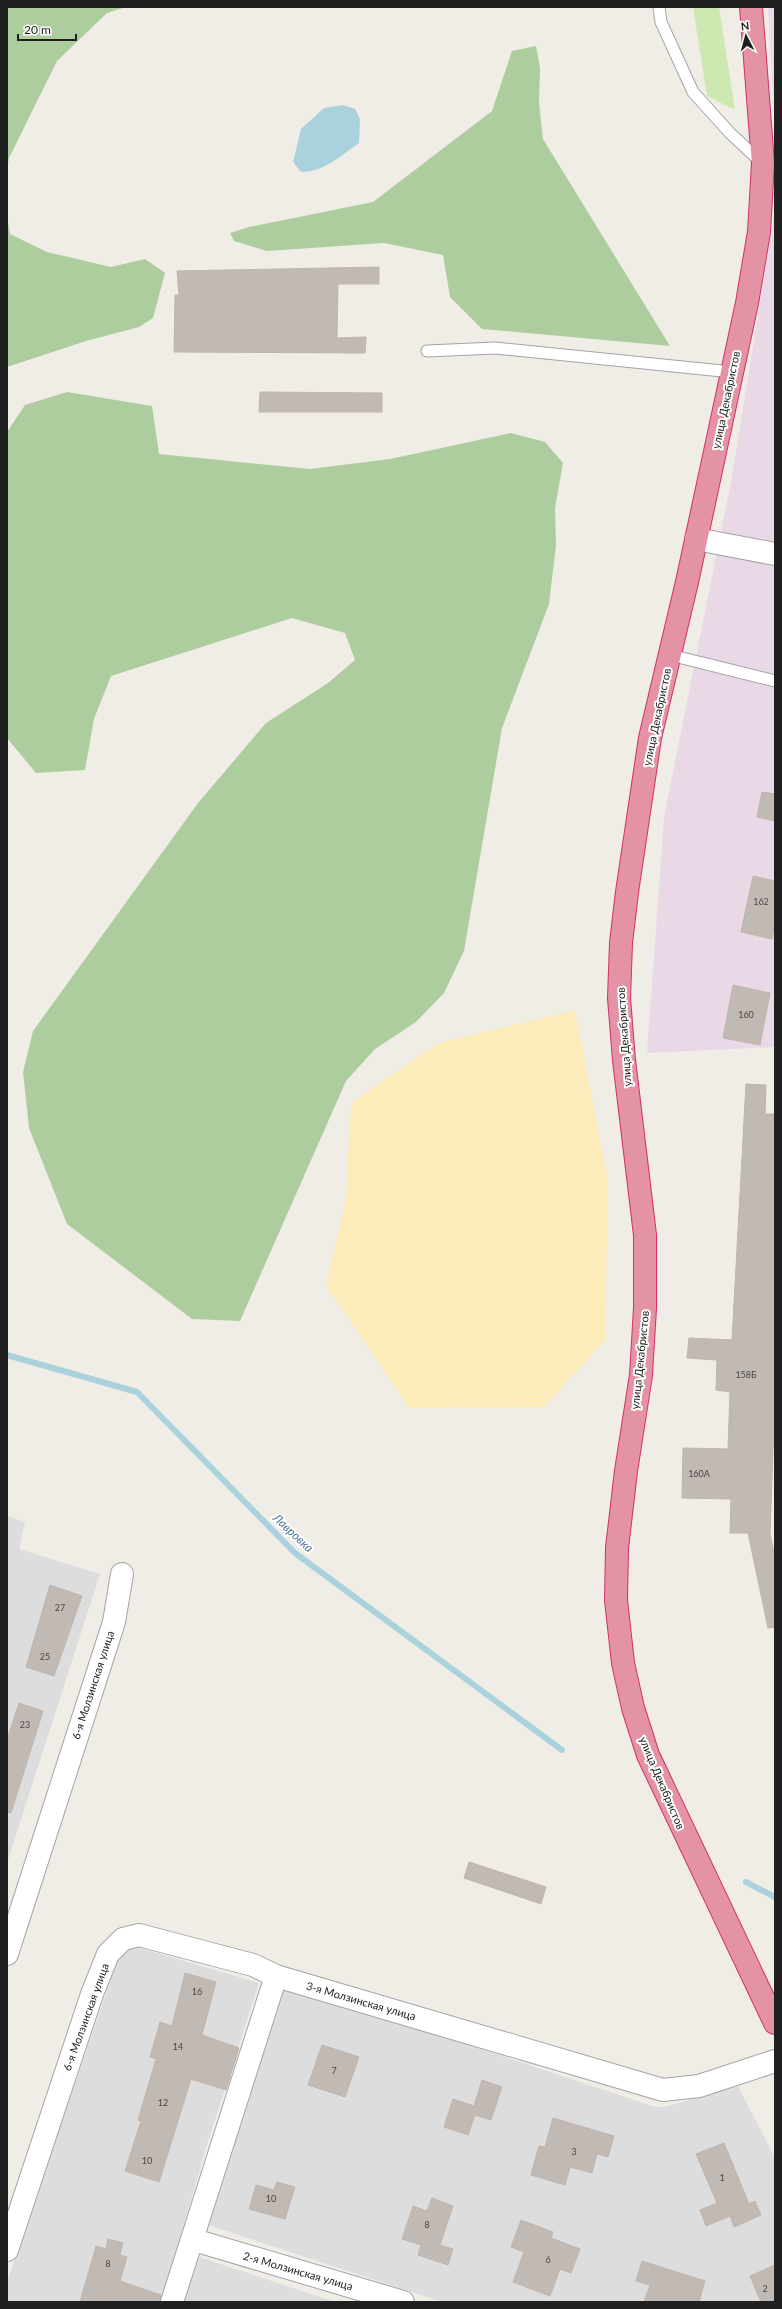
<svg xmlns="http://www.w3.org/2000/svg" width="782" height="2309" viewBox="0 0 782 2309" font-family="Lato,sans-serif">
	<rect width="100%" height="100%" fill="#f0ede7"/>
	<!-- residential -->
	<g fill="#dedddd">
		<path d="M7 1516 25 1522 19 1549 100 1574 7 1863Z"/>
		<path d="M130 1945 259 1983 205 2151 162 2302H7V2282L33 2205 122 1947Z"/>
		<path d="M282 1990 427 2031 652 2106 664 2107 738 2086 775 2158V2302H442L208 2225Z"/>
		<path d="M196 2256 320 2297 335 2302H181Z"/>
	</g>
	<!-- industrial -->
	<g fill="#e9d9e6">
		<path d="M768 7H775V133Z"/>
		<path d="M775 211V1047L647 1053 664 817 731 482Z"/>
	</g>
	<!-- grass -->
	<path fill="#cde8b0" d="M693 7H719L735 110 707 96Z"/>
	<!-- forest -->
	<g fill="#adcd9e">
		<path d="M7 7H126L107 13 57 61 9 158 7 169Z"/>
		<path d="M536 46 540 68 539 103 543 139 670 346 482 329 450 297 443 255 384 243 267 251 234 241 230 233 249 227 373 202 492 111 512 51Z"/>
		<path d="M7 217 10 234 47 252 111 267 145 259 165 273 153 318 139 327 86 341 7 367Z"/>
		<path d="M67 392 152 406 159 454 310 469 390 459 511 433 545 442 563 463 555 508 556 545 549 604 502 728 464 951 444 993 416 1022 375 1049 346 1081 240 1321 192 1319 67 1224 29 1128 23 1072 33 1031 198 803 266 723 328 683 355 660 345 633 292 618 111 676 94 719 85 770 36 773 7 738V432L25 405Z"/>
	</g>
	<!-- sand -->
	<path fill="#fcecba" d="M575 1010 608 1181 605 1340 544 1407 409 1408 326 1286 346 1199 351 1103 438 1043Z"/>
	<!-- water -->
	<path fill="#aad2dc" d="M343 105 355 109 360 119 359 143C342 155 322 173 301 172L293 162 301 129 324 108Z"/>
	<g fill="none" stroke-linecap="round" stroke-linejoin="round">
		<!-- stream -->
		<g stroke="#aad2dc" stroke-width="6">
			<path d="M7 1355 137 1392 295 1553 562 1750"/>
			<path d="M746 1882 775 1897"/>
		</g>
	</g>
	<!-- building -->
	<g fill="#c1b9b4" stroke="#c1b4aa">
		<path d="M379 267V284H338L337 338 366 337 365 353 174 352 175 295H179L177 271Z"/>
		<path d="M260 392 382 393V412H259Z"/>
		<path d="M762 792 775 794V821L757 817Z"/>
		<path d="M753 876 775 881V923L772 939 741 932Z"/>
		<path d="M733 985 770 993 760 1045 723 1038Z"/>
		<path d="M746 1084 766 1085 765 1114H775V1394L770 1534 775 1557V1627L768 1628 748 1533H730L731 1499 682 1498 683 1448 728 1449 730 1392 716 1390 717 1360 687 1358 689 1338 732 1340Z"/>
		<path d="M50 1585 82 1596 54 1676 26 1667Z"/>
		<path d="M19 1703 43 1711 11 1813 7 1812V1740Z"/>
		<path d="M469 1862 546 1887 541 1904 464 1878Z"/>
		<path d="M185 1973 216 1982 202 2035 239 2048 226 2090 191 2079 159 2182 125 2171 141 2121 138 2120 156 2059 150 2057 160 2022 172 2026Z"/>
		<path d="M322 2045 359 2057 345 2097 308 2085Z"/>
		<path d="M482 2080 502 2087 491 2120 475 2115 468 2135 444 2127 453 2099 474 2106Z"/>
		<path d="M553 2118 614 2136 608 2157 597 2154 592 2173 570 2167 565 2185 531 2175 539 2146 545 2147Z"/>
		<path d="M724 2143 749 2204 755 2201 761 2215 734 2227 730 2216 706 2226 700 2210 717 2203 696 2154Z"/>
		<path d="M277 2182 295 2187 285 2219 249 2209 256 2185 274 2190Z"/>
		<path d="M432 2198 453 2206 440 2245 453 2249 448 2265 418 2255 421 2245 402 2239 413 2206 427 2211Z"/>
		<path d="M521 2220 553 2232 551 2238 580 2249 571 2273 560 2269 550 2296 513 2282 524 2252 511 2247Z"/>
		<path d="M108 2239 123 2243 120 2255 127 2257 120 2281 161 2295 160 2302H80L96 2246 106 2249Z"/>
		<path d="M642 2261 705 2281 699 2302H644L650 2285 636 2281Z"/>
		<path d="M775 2265V2302H761L750 2276Z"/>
	</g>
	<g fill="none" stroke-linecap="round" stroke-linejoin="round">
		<!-- lane casing -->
		<g stroke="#a4a4a4" stroke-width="13">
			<g id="lane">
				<path d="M659 7 661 22 693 92 730 133 762 163"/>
				<path d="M427 351 495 348 732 372"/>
				<path d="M670 655 775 681"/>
			</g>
		</g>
		<!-- street casing -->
		<g stroke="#a4a4a4" stroke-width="24">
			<g id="street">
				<path d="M696 539 775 554"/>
				<path d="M7 1954 114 1622 122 1574"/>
				<path d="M194 2240 403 2302"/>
				<path d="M7 2250 92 1994 108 1954 123 1939 139 1935 253 1965 276 1976 663 2090 699 2086 775 2061"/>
				<path d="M172 2302 276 1976"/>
			</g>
		</g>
		<!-- highway casing -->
		<g stroke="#d32f6c" stroke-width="24">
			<path id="highway" d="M751 7 763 163 759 232 747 303 687 582 650 738 627 892 621 943 619 998 624 1060 645 1235V1308L641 1375 626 1471 617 1548 616 1600 623 1663 633 1708 648 1755 775 2023"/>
		</g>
		<!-- lane -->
		<use href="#lane" stroke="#fff" stroke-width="11"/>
		<!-- street -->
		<use href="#street" stroke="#fff" stroke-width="22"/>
		<!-- highway -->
		<use href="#highway" stroke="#e393a4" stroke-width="22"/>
	</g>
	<g text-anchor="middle" stroke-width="4" stroke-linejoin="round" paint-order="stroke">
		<!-- number labels -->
		<g font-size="9" fill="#484645">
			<text x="761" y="905">162</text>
			<text x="746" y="1018">160</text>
			<text x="746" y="1378">158Б</text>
			<text x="699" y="1477">160А</text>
			<text x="60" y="1611">27</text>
			<text x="45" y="1660">25</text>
			<text x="25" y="1728">23</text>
			<text x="197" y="1995">16</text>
			<text x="178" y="2050">14</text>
			<text x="334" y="2074">7</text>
			<text x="163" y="2106">12</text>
			<text x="574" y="2155">3</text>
			<text x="147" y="2164">10</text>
			<text x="722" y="2181">1</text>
			<text x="271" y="2202">10</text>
			<text x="427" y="2228">8</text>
			<text x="548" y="2263">6</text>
			<text x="108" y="2267">8</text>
			<text x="765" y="2292">2</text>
		</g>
		<!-- street labels -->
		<g font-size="11" fill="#202020" stroke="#fff">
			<text transform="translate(726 400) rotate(-78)" y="4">улица Декабристов</text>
			<text transform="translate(657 717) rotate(-78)" y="4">улица Декабристов</text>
			<text transform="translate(624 1037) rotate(-94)" y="4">улица Декабристов</text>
			<text transform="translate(640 1360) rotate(-84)" y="4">улица Декабристов</text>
			<text transform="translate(93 1685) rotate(-72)" y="4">6-я Молзинская улица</text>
			<text transform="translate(662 1783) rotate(67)" y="4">улица Декабристов</text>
			<text transform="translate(361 2001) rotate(16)" y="4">3-я Молзинская улица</text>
			<text transform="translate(86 2017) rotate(-70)" y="4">6-я Молзинская улица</text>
			<text transform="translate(298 2271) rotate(16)" y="4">2-я Молзинская улица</text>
		</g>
		<!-- water labels -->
		<g font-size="12" font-style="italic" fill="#4a769c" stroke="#fff">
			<text transform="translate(293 1533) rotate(43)" y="4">Лавровка</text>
		</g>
	</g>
	<!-- border -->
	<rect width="782" height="2309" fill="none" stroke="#202020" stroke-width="16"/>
	<!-- north arrow -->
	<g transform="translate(746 36) rotate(354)" stroke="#ffffff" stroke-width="3" paint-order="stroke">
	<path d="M0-3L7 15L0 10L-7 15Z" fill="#202020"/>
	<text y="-6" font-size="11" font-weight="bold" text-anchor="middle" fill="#202020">N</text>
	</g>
	<!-- scale -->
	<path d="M18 34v6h58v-6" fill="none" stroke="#202020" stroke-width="2"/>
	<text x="24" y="34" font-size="12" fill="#202020" stroke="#ffffff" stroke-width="3" paint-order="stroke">20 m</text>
</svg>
